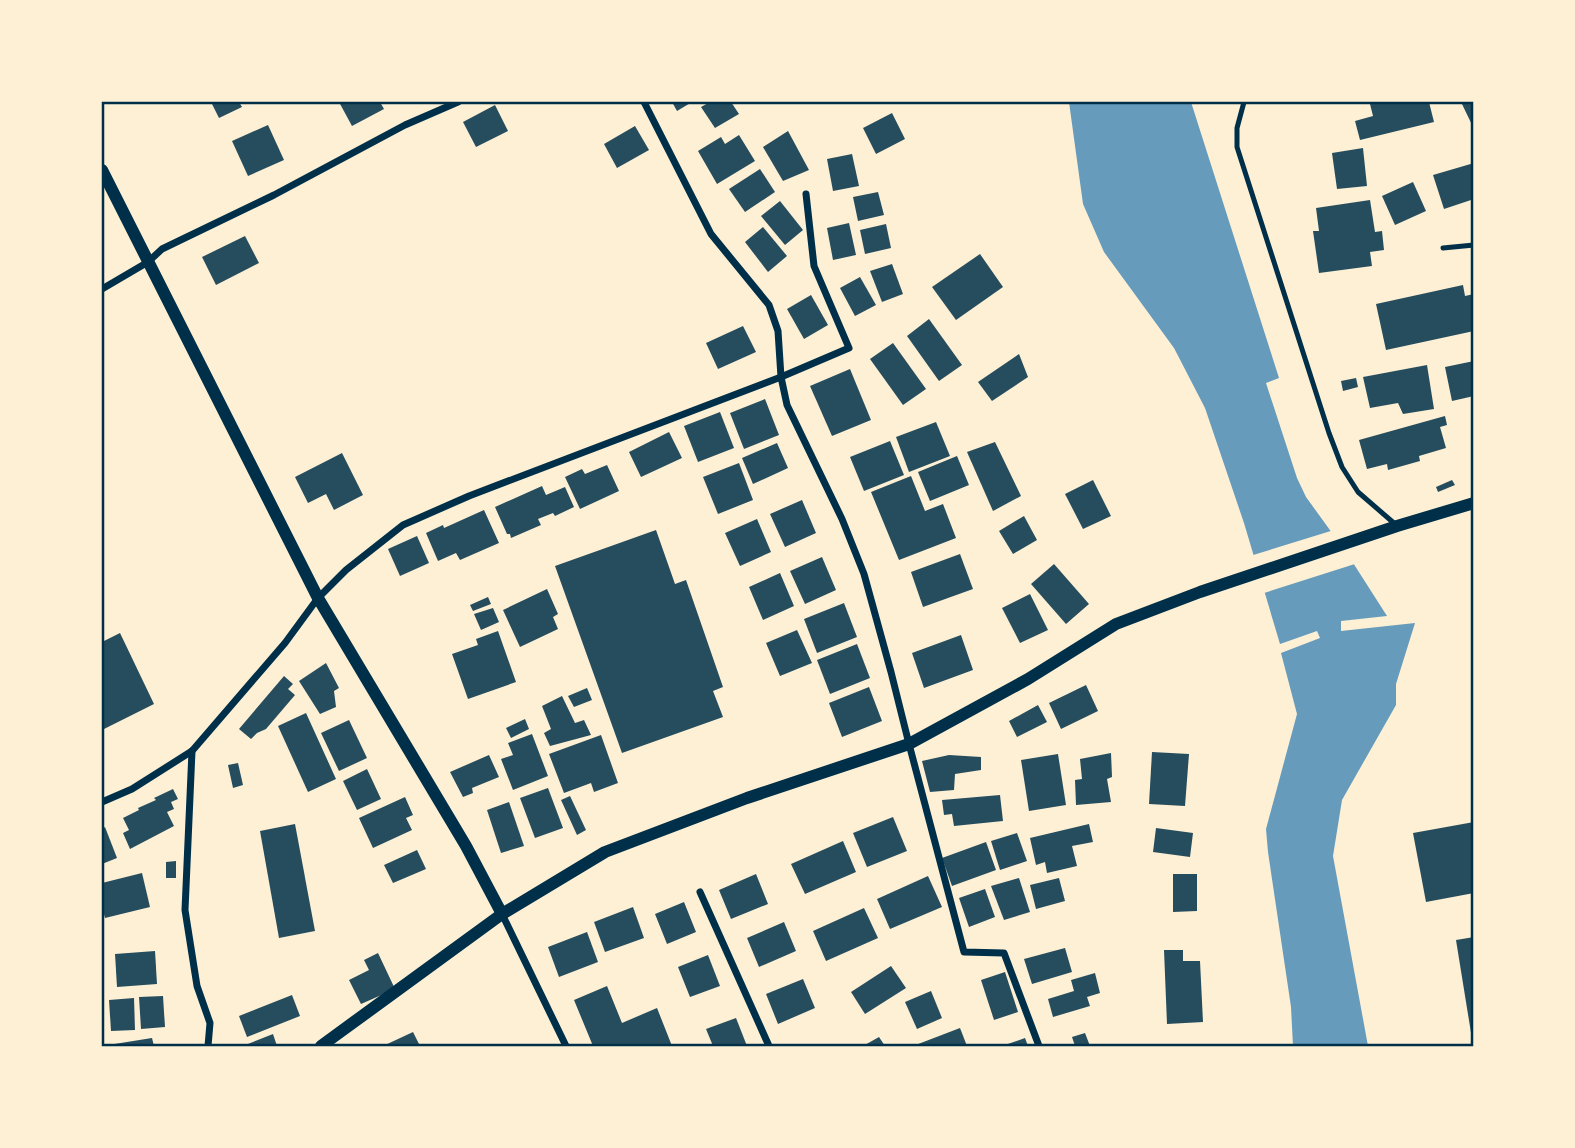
<svg xmlns="http://www.w3.org/2000/svg" width="1575" height="1148" viewBox="0 0 1575 1148" font-family="'Nunito Sans',sans-serif">
	<rect width="100%" height="100%" fill="#fdf0d5"/>
	<!-- water -->
	<path fill="#669bbc" d="M1069 102H1191L1279 378 1266 383 1297 478 1306 497 1348 555 1387 616 1341 621V631L1415 623 1396 684V705L1342 800 1333 856 1368 1046H1293L1291 1007 1268 852 1266 829 1297 714 1281 653 1320 638 1317 631 1280 644 1244 523 1205 408 1174 348 1104 252 1083 204Z"/>
	<!-- pier -->
	<path fill="#fdf0d5" d="M1334 530 1358 563 1261 594 1250 556Z"/>
	<!-- building -->
	<g fill="#264d5e">
		<path d="M211 102H239L242 107 219 118Z"/>
		<path d="M339 102H380L384 109 352 126Z"/>
		<path d="M672 102H692L677 111Z"/>
		<path d="M710 102H731L739 114 715 128 701 107Z"/>
		<path d="M1379 102H1429L1434 122 1360 140 1355 121 1373 116 1370 104Z"/>
		<path d="M1461 102H1474V129Z"/>
		<path d="M495 105 508 131 476 147 463 122Z"/>
		<path d="M892 113 905 139 876 154 863 128Z"/>
		<path d="M268 125 284 160 248 176 232 141Z"/>
		<path d="M635 126 649 150 617 168 604 144Z"/>
		<path d="M788 131 809 170 783 181 763 147Z"/>
		<path d="M739 135 755 161 717 184 698 151 721 137 725 144Z"/>
		<path d="M1363 148 1367 186 1337 189 1332 153Z"/>
		<path d="M852 154 859 186 833 191 827 159Z"/>
		<path d="M1474 163V205L1471 200 1444 209 1433 175Z"/>
		<path d="M760 169 775 192 745 212 729 189Z"/>
		<path d="M1413 182 1426 211 1395 225 1382 196Z"/>
		<path d="M878 192 884 215 858 221 853 197Z"/>
		<path d="M1370 200 1375 232 1382 231 1384 250 1370 252 1372 266 1319 273 1313 231H1319L1316 208Z"/>
		<path d="M780 201 803 230 785 245 761 216Z"/>
		<path d="M849 223 856 255 833 260 827 228Z"/>
		<path d="M886 224 891 248 865 254 860 230Z"/>
		<path d="M763 227 787 256 768 272 745 242Z"/>
		<path d="M245 236 259 263 216 285 202 257Z"/>
		<path d="M980 254 1003 287 956 320 932 287Z"/>
		<path d="M892 264 903 294 882 302 870 271Z"/>
		<path d="M860 277 876 305 855 316 840 288Z"/>
		<path d="M1463 285 1465 296 1474 294V331L1386 350 1376 304Z"/>
		<path d="M811 295 828 325 804 339 787 309Z"/>
		<path d="M929 319 962 365 939 381 907 336Z"/>
		<path d="M743 326 756 352 718 369 706 343Z"/>
		<path d="M893 343 926 389 903 405 870 359Z"/>
		<path d="M1019 354 1028 377 992 401 978 382Z"/>
		<path d="M1474 361V396L1452 401 1445 367Z"/>
		<path d="M1427 365 1434 409 1403 414 1398 403 1370 408 1363 377Z"/>
		<path d="M850 369 871 420 832 436 810 386Z"/>
		<path d="M1356 378 1358 387 1343 391 1341 381Z"/>
		<path d="M765 399 779 435 744 449 730 413Z"/>
		<path d="M720 412 734 448 698 462 684 426Z"/>
		<path d="M1445 416 1447 425 1440 427 1446 448 1419 456 1420 461 1388 470 1387 464 1367 469 1359 440Z"/>
		<path d="M936 422 950 456 909 472 896 437Z"/>
		<path d="M669 432 682 458 641 477 629 452Z"/>
		<path d="M890 441 904 475 864 491 850 457Z"/>
		<path d="M995 442 1021 496 993 511 967 452Z"/>
		<path d="M777 443 788 468 753 484 742 458Z"/>
		<path d="M342 453 363 495 334 510 326 494 308 503 295 477Z"/>
		<path d="M957 456 969 485 930 501 918 472Z"/>
		<path d="M739 463 753 500 718 514 703 477Z"/>
		<path d="M607 465 619 491 580 509 565 477 582 469 585 474Z"/>
		<path d="M911 476 925 511 943 504 956 538 899 560 871 492Z"/>
		<path d="M1093 480 1111 516 1083 529 1065 494Z"/>
		<path d="M1452 480 1455 485 1438 492 1436 487Z"/>
		<path d="M542 486 546 495 565 487 574 507 555 516 553 513 538 519 541 525 511 538 510 534H507L495 507Z"/>
		<path d="M802 500 816 533 785 547 770 514Z"/>
		<path d="M484 510 499 543 460 560 456 553 438 561 426 533 443 525 444 528Z"/>
		<path d="M1024 516 1037 540 1013 554 999 531Z"/>
		<path d="M757 519 771 552 740 566 725 533Z"/>
		<path d="M656 530 675 584 686 580 723 687 713 691 723 717 622 753 555 566Z"/>
		<path d="M417 536 429 563 400 576 388 549Z"/>
		<path d="M960 554 973 589 923 607 911 572Z"/>
		<path d="M822 557 836 590 805 604 790 571Z"/>
		<path d="M1054 564 1089 604 1066 624 1031 584Z"/>
		<path d="M780 573 794 606 763 620 749 587Z"/>
		<path d="M547 589 558 614 553 617 558 629 520 647 503 610Z"/>
		<path d="M1030 594 1048 630 1020 643 1002 608Z"/>
		<path d="M488 597 491 604 473 611 470 605Z"/>
		<path d="M844 603 857 637 817 653 804 619Z"/>
		<path d="M493 608 499 622 481 630 474 614Z"/>
		<path d="M797 630 812 663 780 676 766 643Z"/>
		<path d="M498 631 516 682 468 699 452 654 478 645 476 639Z"/>
		<path d="M120 633 154 704 102 730V642Z"/>
		<path d="M961 635 973 670 924 688 912 653Z"/>
		<path d="M857 644 870 678 830 694 817 660Z"/>
		<path d="M326 663 339 688 334 691 336 707 320 714 299 681Z"/>
		<path d="M284 676 293 684 288 689 295 695 266 729 257 733 251 739 239 729Z"/>
		<path d="M1086 685 1098 711 1061 729 1049 703Z"/>
		<path d="M869 687 882 721 842 737 829 703Z"/>
		<path d="M587 688 592 700 574 707 568 696Z"/>
		<path d="M562 696 575 723 584 720 591 735 550 746 544 733 551 729 542 706Z"/>
		<path d="M1038 705 1047 722 1017 737 1009 721Z"/>
		<path d="M306 713 336 779 308 792 278 726Z"/>
		<path d="M525 719 529 729 511 738 506 728Z"/>
		<path d="M349 720 367 758 339 771 321 733Z"/>
		<path d="M532 734 548 776 513 790 501 759 513 755 508 743Z"/>
		<path d="M601 735 618 783 594 792 591 783 564 793 549 754Z"/>
		<path d="M1152 752 1189 754 1185 806 1149 804Z"/>
		<path d="M1111 753 1112 777 1107 779 1111 802 1076 805 1075 780 1082 779 1080 759Z"/>
		<path d="M1058 754 1066 805 1029 811 1021 760Z"/>
		<path d="M489 755 499 777 472 788 473 793 463 797 450 772Z"/>
		<path d="M949 755 981 757V770L955 774 954 790 930 792 922 761Z"/>
		<path d="M238 763 243 785 233 788 228 765Z"/>
		<path d="M367 769 381 799 357 810 343 781Z"/>
		<path d="M548 788 563 828 535 838 520 798Z"/>
		<path d="M173 789 178 799 171 802 174 809 167 812 174 826 130 849 123 833 129 830 123 818 139 810 138 808 156 800 154 798Z"/>
		<path d="M1000 795 1003 821 954 826 952 814 944 815 942 800Z"/>
		<path d="M570 796 586 830 577 835 561 800Z"/>
		<path d="M405 797 413 815 406 818 412 830 373 848 359 818Z"/>
		<path d="M509 802 524 846 501 853 487 810Z"/>
		<path d="M893 817 907 851 867 867 853 833Z"/>
		<path d="M1474 822V893L1426 902 1413 833Z"/>
		<path d="M295 824 315 931 279 938 260 831Z"/>
		<path d="M1089 824 1093 842 1072 846 1077 866 1047 873 1045 862 1036 865 1030 838Z"/>
		<path d="M105 827 117 858 102 864V829Z"/>
		<path d="M1156 828 1193 833 1190 857 1153 852Z"/>
		<path d="M1017 833 1027 861 1000 870 991 841Z"/>
		<path d="M843 841 856 872 805 894 791 864Z"/>
		<path d="M986 842 996 870 952 886 942 858Z"/>
		<path d="M417 850 426 869 393 883 384 865Z"/>
		<path d="M176 861V878H166V862Z"/>
		<path d="M142 873 150 907 105 918 102 907V883Z"/>
		<path d="M756 874 768 904 731 919 719 890Z"/>
		<path d="M1173 874H1197V911L1173 912Z"/>
		<path d="M928 876 942 907 890 929 877 899Z"/>
		<path d="M1019 878 1030 912 1004 920 991 886Z"/>
		<path d="M1059 878 1065 901 1036 909 1030 885Z"/>
		<path d="M985 889 995 917 969 927 959 898Z"/>
		<path d="M684 902 696 932 667 944 655 914Z"/>
		<path d="M633 907 644 938 605 952 594 922Z"/>
		<path d="M864 908 878 938 826 961 813 931Z"/>
		<path d="M784 922 796 951 759 967 747 938Z"/>
		<path d="M587 932 598 962 559 977 548 947Z"/>
		<path d="M1474 937V1039H1472L1456 940Z"/>
		<path d="M1065 948 1072 972 1032 984 1024 959Z"/>
		<path d="M1164 950H1183V961H1200L1203 1022 1167 1024Z"/>
		<path d="M155 951 157 984 117 987 115 954Z"/>
		<path d="M378 953 395 989 361 1004 349 980 369 970 364 960Z"/>
		<path d="M708 955 720 986 690 997 678 967Z"/>
		<path d="M891 966 906 988 865 1014 851 992Z"/>
		<path d="M1005 972 1018 1012 994 1020 981 980Z"/>
		<path d="M1095 973 1100 993 1087 997 1090 1006 1053 1017 1048 999 1074 991 1071 980Z"/>
		<path d="M803 979 815 1008 778 1024 766 994Z"/>
		<path d="M607 986 622 1023 657 1008 672 1046H593L574 1000Z"/>
		<path d="M931 991 942 1018 917 1029 905 1002Z"/>
		<path d="M292 995 300 1016 247 1037 239 1016Z"/>
		<path d="M163 996 165 1027 141 1029 139 997Z"/>
		<path d="M134 998 135 1030 111 1031 109 1000Z"/>
		<path d="M736 1018 747 1046H713L706 1029Z"/>
		<path d="M960 1028 967 1046H913Z"/>
		<path d="M413 1032 420 1046H383Z"/>
		<path d="M1085 1033 1090 1046H1075L1072 1037Z"/>
		<path d="M273 1034 277 1046H243Z"/>
		<path d="M879 1037 885 1046H863Z"/>
		<path d="M152 1038 154 1046H108V1045Z"/>
		<path d="M1025 1038 1028 1046H1002Z"/>
	</g>
	<g fill="none" stroke-linecap="round" stroke-linejoin="round">
		<!-- service -->
		<g stroke="#003049" stroke-width="5">
			<path d="M1244 102 1237 128V147L1329 433 1342 467 1358 492 1395 524"/>
			<path d="M1443 248 1474 245"/>
		</g>
		<!-- minor -->
		<g stroke="#003049" stroke-width="7">
			<path d="M644 102 711 234 769 305 778 331 781 377 787 405 842 519 864 574 891 672 909 744 964 952 1004 953 1039 1046"/>
			<path d="M102 289 148 262 162 249 274 195 405 125 458 102"/>
			<path d="M192 751 185 910 197 986 210 1023 208 1046"/>
			<path d="M102 802 132 789 192 751 285 643 318 598 346 570 403 525 469 496 781 377 849 348 814 266 806 194"/>
			<path d="M700 892 769 1046"/>
			<path d="M502 914 566 1046"/>
		</g>
		<!-- tertiary -->
		<g stroke="#003049" stroke-width="12">
			<path d="M102 170 318 598 466 846 502 914"/>
			<path d="M321 1046 502 914 605 852 747 798 909 744 1028 679 1116 624 1200 592 1397 526 1474 503"/>
		</g>
	</g>
	<!-- border -->
	<rect width="1575" height="1148" fill="none" stroke="#fdf0d5" stroke-width="206"/>
	<rect x="103" y="103" width="1369" height="942" fill="none" stroke="#003049" stroke-width="2.5"/>
</svg>
